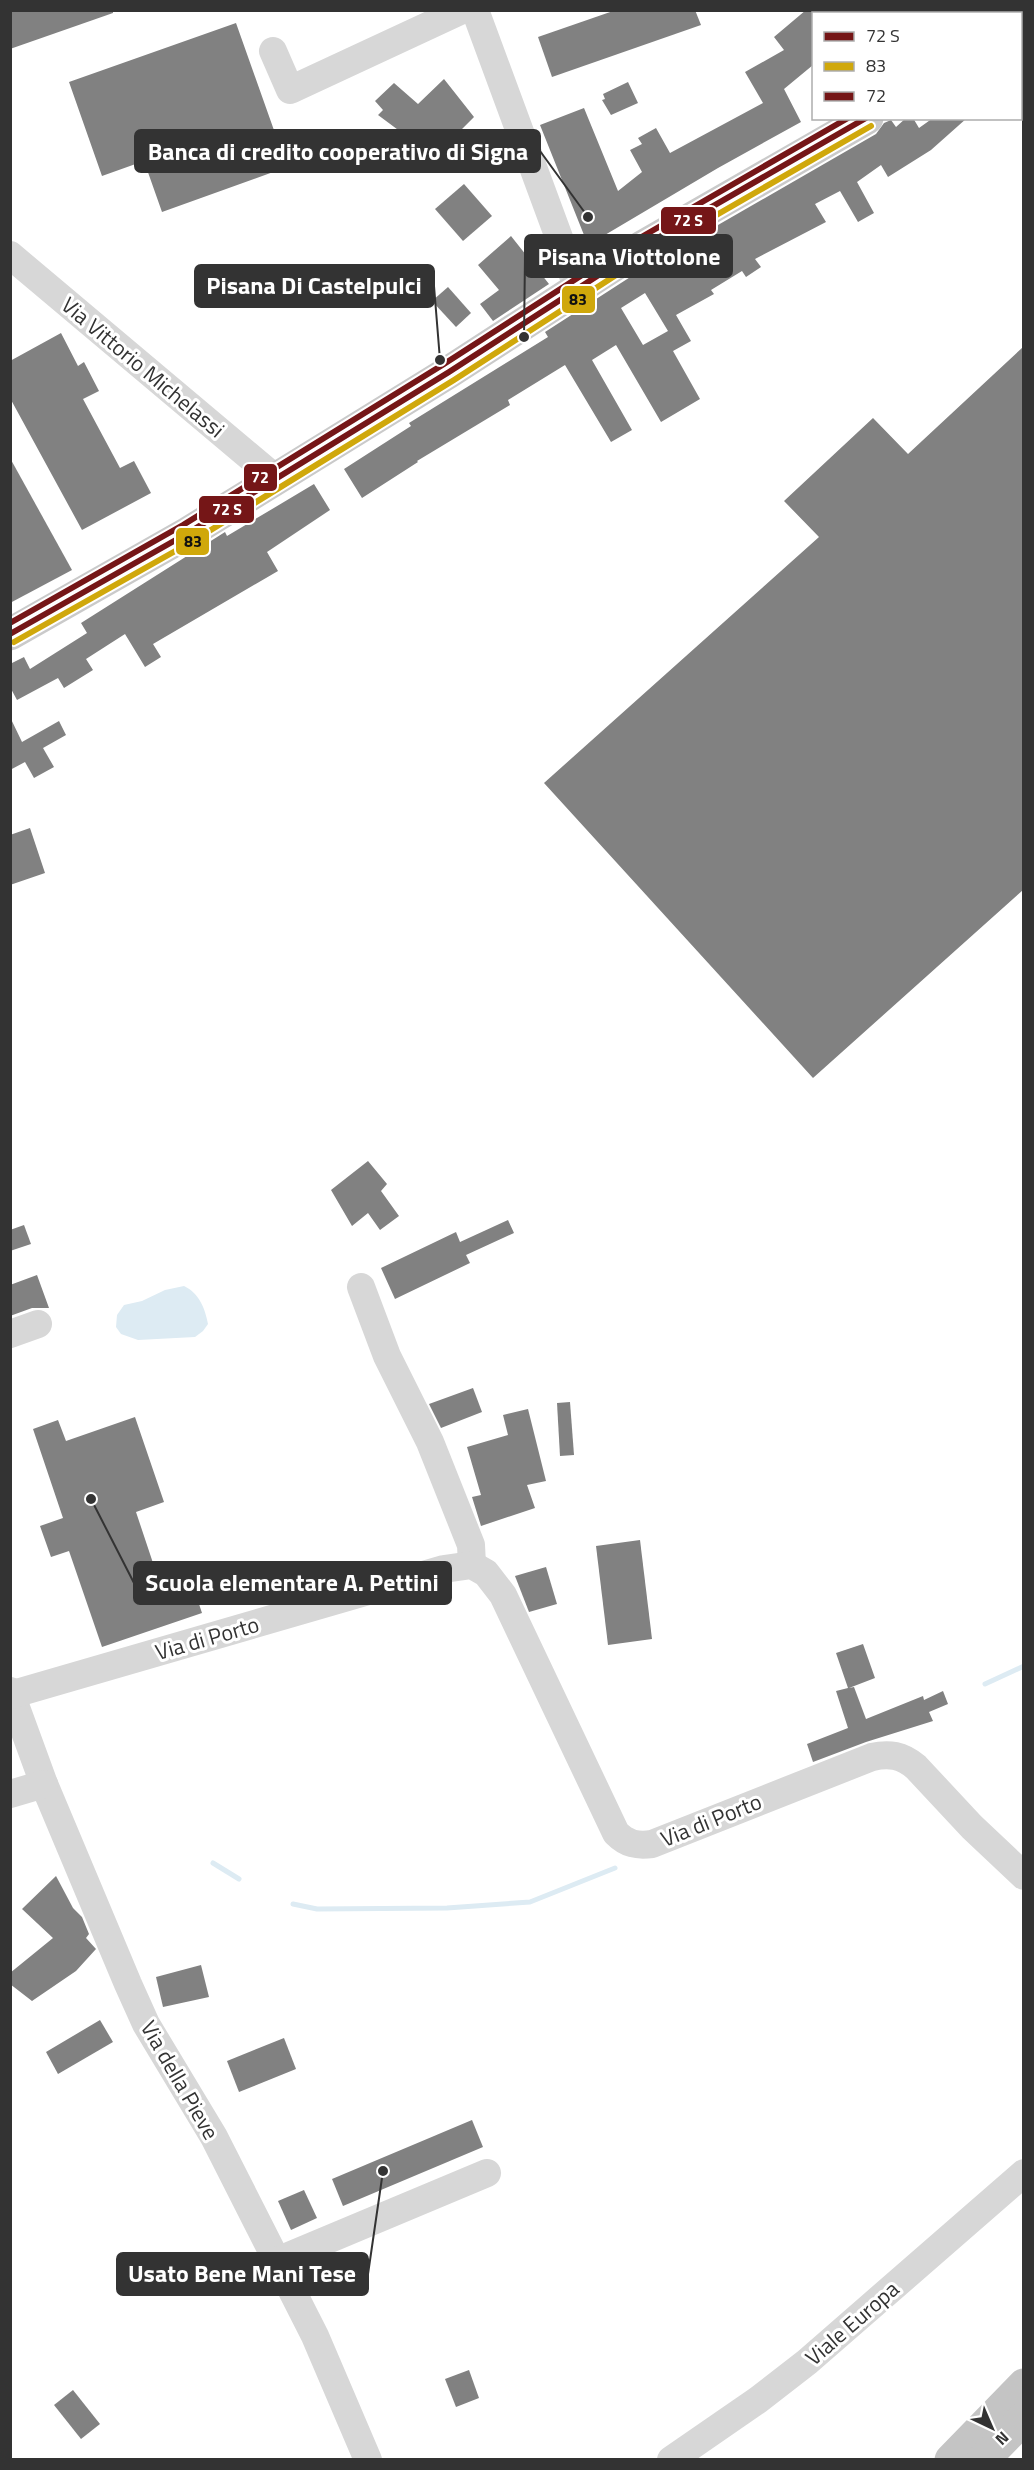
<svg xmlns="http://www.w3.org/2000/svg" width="1034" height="2470" viewBox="0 0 1034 2470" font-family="'Titillium Web',sans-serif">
	<rect width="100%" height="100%" fill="#fff"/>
	<!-- water -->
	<path fill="#ddebf3" d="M184 1286C199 1293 205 1308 208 1324L203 1331 195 1337 138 1340 121 1334 116 1327 117 1315 124 1305 142 1301 165 1290Z"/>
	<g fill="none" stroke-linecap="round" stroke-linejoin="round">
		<!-- stream -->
		<g stroke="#ddebf3" stroke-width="5">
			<path d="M985 1684 1024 1666"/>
			<path d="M213 1863 239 1879"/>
			<path d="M293 1904 317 1909 447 1908 530 1902 615 1868"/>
		</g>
	</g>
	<!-- building -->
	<g fill="#818181" fill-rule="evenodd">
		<path d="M10 10H113V13L10 49Z"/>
		<path d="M616 10H695L701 25 552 77 538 37Z"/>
		<path d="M806 10H813V65L784 89 801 122 718 168 588 245 540 125 584 108 618 191 642 172 630 150 642 144 638 138 656 128 670 153 763 103 745 72 784 50 774 37Z"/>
		<path d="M236 23 287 167 162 212 144 161 102 176 69 82Z"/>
		<path d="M444 79 474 117 459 132 481 156 470 166 419 129 409 138 378 115 383 110 375 101 394 83 418 104Z"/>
		<path d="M628 82 638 103 611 115 602 100 605 99 603 94Z"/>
		<path d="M906 118H913L919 128 933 118H967L931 150 888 177 881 165 857 182 874 213 858 222 840 191 815 204 826 222 755 259 761 267 746 277 742 271 711 290 714 294 676 315 691 341 673 351 700 399 661 422 616 345 592 360 632 430 611 442 565 365 508 400 510 405 417 461 418 462 362 498 344 469 411 426 409 423 548 337 545 332 652 263 876 134 884 123 891 120 896 127ZM645 293 668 331 643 345 621 308Z"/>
		<path d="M464 184 492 216 463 241 435 209Z"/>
		<path d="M511 236 549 284 493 321 480 304 499 290 478 265Z"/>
		<path d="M448 287 471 313 456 327 432 301Z"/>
		<path d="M61 333 78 366 84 362 99 391 83 399 120 468 134 461 151 493 82 530 10 398V361Z"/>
		<path d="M1023 347V890L813 1078 544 783 819 537 784 501 873 418 908 454Z"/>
		<path d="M10 458 72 570 10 603Z"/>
		<path d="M314 484 330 510 267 552 278 571 153 644 161 657 145 667 125 634 86 659 93 670 64 688 58 678 17 700 10 687V664L24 657 30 669 87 633 81 623 225 532 227 536Z"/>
		<path d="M10 717 22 742 59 721 66 735 43 748 54 767 34 778 25 762 10 770Z"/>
		<path d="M30 828 45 873 10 885V835Z"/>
		<path d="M368 1161 387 1184 381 1191 399 1216 380 1230 368 1213 352 1226 331 1190Z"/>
		<path d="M508 1220 514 1233 466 1255 470 1263 395 1299 381 1268 456 1232 460 1242Z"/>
		<path d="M24 1225 31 1244 10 1251V1230Z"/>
		<path d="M37 1275 49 1308H32L10 1316V1285Z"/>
		<path d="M473 1388 482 1412 441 1428 429 1404Z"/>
		<path d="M570 1402 574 1455 560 1456 557 1403Z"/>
		<path d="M528 1409 546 1481 527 1485 535 1508 481 1526 472 1497 481 1495 467 1447 508 1435 503 1415Z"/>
		<path d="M135 1417 164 1502 136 1512 160 1584 189 1574 202 1613 102 1647 69 1551 51 1557 40 1526 63 1518 33 1429 58 1420 66 1441Z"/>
		<path d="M640 1540 652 1639 608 1645 596 1546Z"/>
		<path d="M546 1567 557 1604 529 1612 515 1576Z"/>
		<path d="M863 1644 875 1678 849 1688 854 1687 866 1719 923 1696 924 1700 943 1691 948 1704 929 1712 933 1721 866 1742 813 1762 807 1744 848 1728 836 1691 848 1688 836 1653Z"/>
		<path d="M56 1876 73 1908 82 1917 89 1934 86 1938 96 1949 76 1971 32 2001 10 1984V1973L53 1938 22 1909Z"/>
		<path d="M201 1965 209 1997 163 2007 156 1977Z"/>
		<path d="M100 2020 113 2042 58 2074 46 2052Z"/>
		<path d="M284 2038 296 2069 239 2092 227 2061Z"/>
		<path d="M472 2120 483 2147 343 2206 332 2179Z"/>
		<path d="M304 2190 317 2218 291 2230 278 2201Z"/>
		<path d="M469 2370 479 2398 456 2407 445 2379Z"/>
		<path d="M73 2390 100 2424 81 2439 54 2405Z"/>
	</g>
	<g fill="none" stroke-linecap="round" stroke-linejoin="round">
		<!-- minor -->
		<g stroke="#d7d7d7" stroke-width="28">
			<path d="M475 10 578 289"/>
			<path d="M273 51 290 90 462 10"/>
			<path d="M10 255 275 478"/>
			<path d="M361 1287 387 1356 430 1442 471 1545 472 1565"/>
			<path d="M10 1334 38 1324"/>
			<path d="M10 1691 44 1784 128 1984 146 2024 214 2137 315 2336 368 2460"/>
			<path d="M10 1695 444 1569 472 1565 486 1573 503 1595 616 1833C627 1844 637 1846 652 1844L872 1757C889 1753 902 1755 916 1767L972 1827 1024 1876"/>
			<path d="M10 1794 44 1784"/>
			<path d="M277 2261 487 2173"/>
			<path d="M671 2460 758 2400 807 2362 1024 2173"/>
		</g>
		<!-- major -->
		<g stroke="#cacaca" stroke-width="33">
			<path d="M1006 14 1009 10"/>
			<path d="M10 634 188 533 449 372 642 247 867 118"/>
		</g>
		<!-- highway -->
		<g stroke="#c4c4c4" stroke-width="33">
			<path d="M951 2460 1024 2385"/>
			<path d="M983 2460 1024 2418"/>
		</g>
		<!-- bus-1 casing -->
		<g stroke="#fff" stroke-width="10">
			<path id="bus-1" d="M10 634 188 533 449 372 642 247 866 118"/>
		</g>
		<!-- bus-2 casing -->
		<g stroke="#fff" stroke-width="10">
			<path id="bus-2" d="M14 642 193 541 454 380 647 255 871 126"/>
		</g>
		<!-- bus-3 casing -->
		<g stroke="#fff" stroke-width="10">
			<path id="bus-3" d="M10 623 183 525 444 364 638 239 848 118"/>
		</g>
		<!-- bus-1 -->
		<use href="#bus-1" stroke="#751617" stroke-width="6"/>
		<!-- bus-2 -->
		<use href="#bus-2" stroke="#d0a80b" stroke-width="6"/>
		<!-- bus-3 -->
		<use href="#bus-3" stroke="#751617" stroke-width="6"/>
	</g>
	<g text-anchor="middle" stroke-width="6" stroke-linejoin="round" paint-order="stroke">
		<!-- street labels -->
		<g font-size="22" fill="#333" stroke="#fff">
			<text transform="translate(143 367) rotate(40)" y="8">Via Vittorio Michelassi</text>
			<text transform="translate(207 1638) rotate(-16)" y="8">Via di Porto</text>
			<text transform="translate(711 1820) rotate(-22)" y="8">Via di Porto</text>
			<text transform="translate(180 2080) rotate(60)" y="8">Via della Pieve</text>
			<text transform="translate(852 2323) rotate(-41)" y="8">Viale Europa</text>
		</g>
	</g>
	<!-- callouts -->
	<path fill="none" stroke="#333" stroke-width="2" d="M588 217L540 151M524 337L525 256M440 360L434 286M91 1499L134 1583M383 2171L368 2274"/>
	<g fill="#333" stroke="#fff" stroke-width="2">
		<circle cx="588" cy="217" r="6"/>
		<circle cx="524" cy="337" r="6"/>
		<circle cx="440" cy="360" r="6"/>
		<circle cx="91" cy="1499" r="6"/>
		<circle cx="383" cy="2171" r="6"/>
	</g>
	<g fill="#333" stroke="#333" stroke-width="2">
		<rect x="135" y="130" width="405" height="42" rx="6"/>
		<rect x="525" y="235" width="207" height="42" rx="6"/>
		<rect x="195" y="265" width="239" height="42" rx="6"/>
		<rect x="134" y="1562" width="317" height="42" rx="6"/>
		<rect x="117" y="2253" width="251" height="42" rx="6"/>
	</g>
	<g font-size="24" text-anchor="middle" font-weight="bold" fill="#fff">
		<text x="338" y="160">Banca di credito cooperativo di Signa</text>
		<text x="629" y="265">Pisana Viottolone</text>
		<text x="314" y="294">Pisana Di Castelpulci</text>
		<text x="292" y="1591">Scuola elementare A. Pettini</text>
		<text x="242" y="2282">Usato Bene Mani Tese</text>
	</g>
	<g stroke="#fff" stroke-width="2">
		<rect x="660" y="206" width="57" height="29" rx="6" fill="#751617"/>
		<rect x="561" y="285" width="35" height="29" rx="6" fill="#d0a80b"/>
		<rect x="243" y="463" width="35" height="29" rx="6" fill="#751617"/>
		<rect x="198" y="495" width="57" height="29" rx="6" fill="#751617"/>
		<rect x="175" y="527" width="35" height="29" rx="6" fill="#d0a80b"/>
	</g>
	<g font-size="16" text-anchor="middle" font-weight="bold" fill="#fff">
		<text x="688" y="226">72 S</text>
		<text x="260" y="483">72</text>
		<text x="227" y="515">72 S</text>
	</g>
	<g font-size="16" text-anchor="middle" font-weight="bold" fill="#111">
		<text x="578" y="305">83</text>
		<text x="193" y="547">83</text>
	</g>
	<!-- border -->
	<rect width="1034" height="2470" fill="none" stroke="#333333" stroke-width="24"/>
	<!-- legend -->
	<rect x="812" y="12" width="210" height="108" fill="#ffffff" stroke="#adadad" stroke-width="1.5"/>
	<rect x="824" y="32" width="30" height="9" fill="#751617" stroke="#adadad" stroke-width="1.5"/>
	<text x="866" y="42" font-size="18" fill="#333333">72 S</text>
	<rect x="824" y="62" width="30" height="9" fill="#d0a80b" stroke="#adadad" stroke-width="1.5"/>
	<text x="866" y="72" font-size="18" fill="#333333">83</text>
	<rect x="824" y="92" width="30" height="9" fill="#751617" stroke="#adadad" stroke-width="1.5"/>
	<text x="866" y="102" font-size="18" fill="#333333">72</text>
	<!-- north arrow -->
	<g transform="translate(992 2428) rotate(136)" stroke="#ffffff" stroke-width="4.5" paint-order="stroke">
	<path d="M0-4.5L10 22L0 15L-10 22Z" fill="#333333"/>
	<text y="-9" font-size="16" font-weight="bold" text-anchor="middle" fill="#333333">N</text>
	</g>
</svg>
